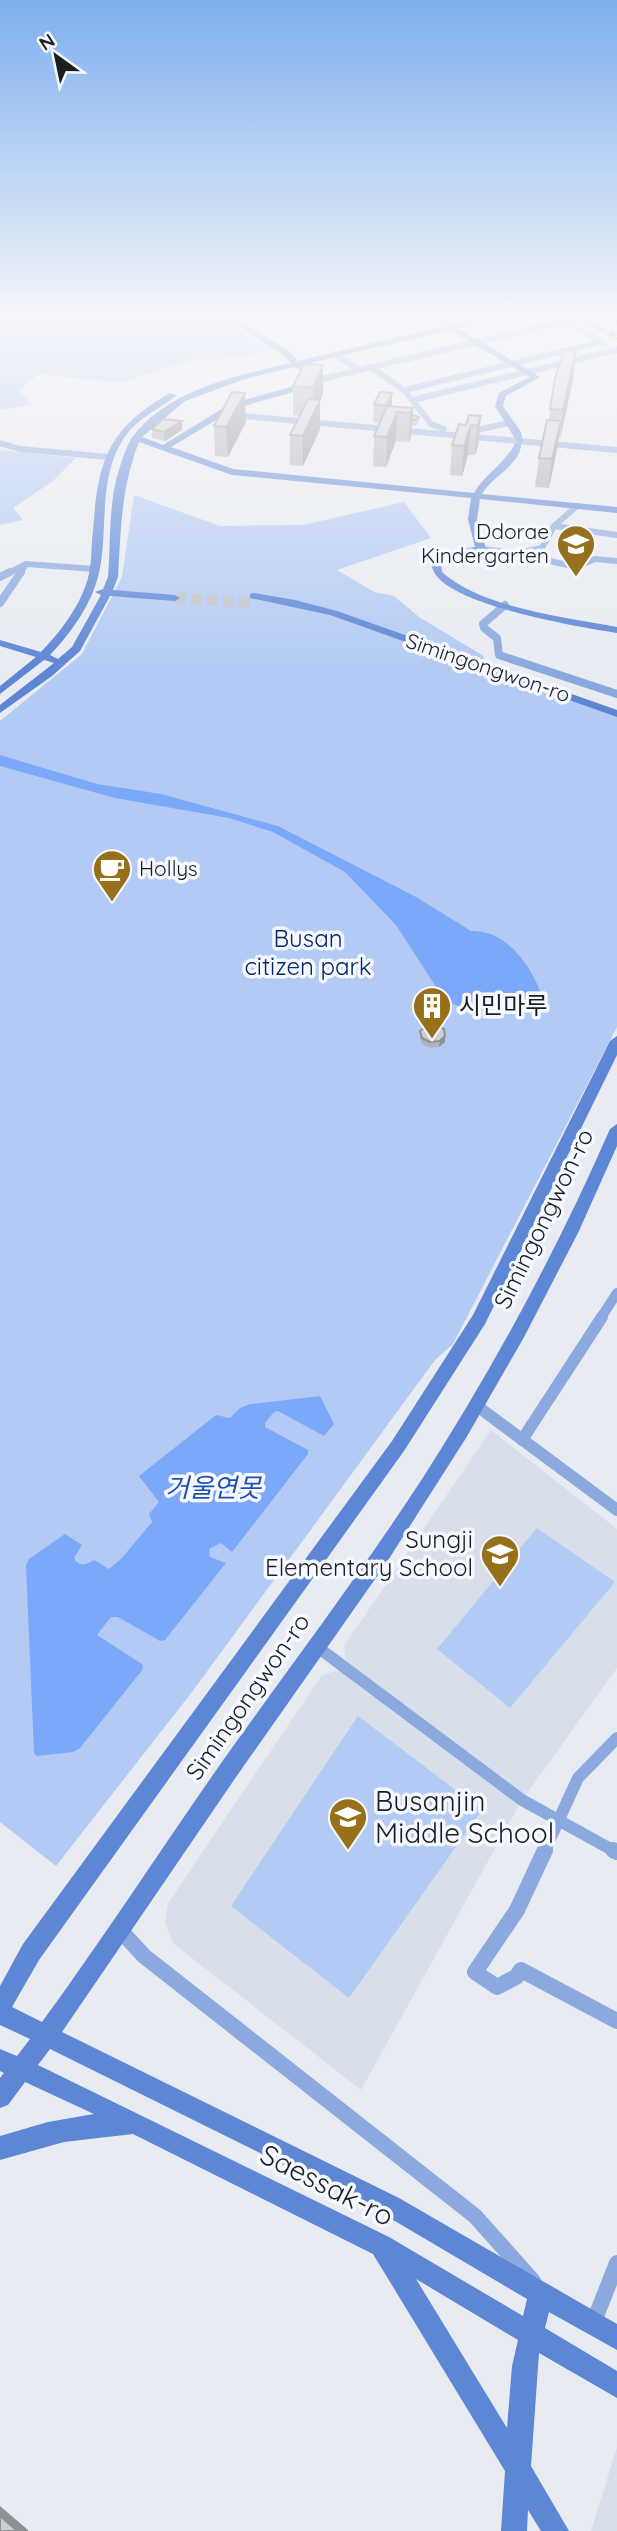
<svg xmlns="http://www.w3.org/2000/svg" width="617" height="2531" viewBox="0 0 617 2531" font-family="Quicksand,'Noto Sans KR',sans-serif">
	<rect width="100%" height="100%" fill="#e8ebf1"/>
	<!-- built -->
	<g fill="#d8dfeb">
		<path d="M491 1430 617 1529V1668L522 1800 361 2090 174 1944 165 1923 168 1903 322 1675 347 1668 344 1646Z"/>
		<path d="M617 2447V2531H591Z"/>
	</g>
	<!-- green -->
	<g fill="#b3caf4">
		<path d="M0 316H217L270 350 235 358 192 360 120 383 38 374 19 391 32 404 0 410Z"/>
		<path d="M0 450 76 458 53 481 13 508 23 520 0 525Z"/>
		<path d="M134 495 220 526 303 525 404 502 431 538 337 570 374 592 394 596 419 617 482 655 498 674 564 700H586L617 710V1027L453 1344 435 1360 192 1692 56 1866 0 1822V721L82 654 122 577Z"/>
		<path d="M537 1528 615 1582 510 1708 437 1649Z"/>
		<path d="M358 1716 482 1810 349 1998 231 1906Z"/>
	</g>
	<!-- water -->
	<g fill="#7ca8fa">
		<path d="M0 755 97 784 161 794 278 826 416 897 471 931C509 930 533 969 544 1001H528L497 1013 467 1010 449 1002 438 990 396 925 345 872 273 832 229 818 115 798 0 766Z"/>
		<path d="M320 1396 334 1424 324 1436 278 1411 274 1412 265 1423V1427L308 1450V1454L232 1552 221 1543 209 1549 210 1557 226 1563 165 1640 160 1641 118 1617H111L97 1635 142 1664 143 1669 80 1748 73 1752 37 1756 34 1753 26 1566 29 1559 65 1534 82 1545 74 1558C79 1567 86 1565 94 1560L109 1569 121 1559 152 1522 149 1514 159 1502 139 1476 216 1415 230 1418 240 1408 251 1404Z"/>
	</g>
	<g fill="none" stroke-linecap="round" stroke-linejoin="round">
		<!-- secondary-tunnel -->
		<path stroke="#bfc2c7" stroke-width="11" stroke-dasharray="11 5" stroke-linecap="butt" d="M175 598 251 603"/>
		<!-- street-far4 -->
		<g stroke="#8ca9df" stroke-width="6">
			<path d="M561 318 604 344"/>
			<path d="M334 354 359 370"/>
			<path d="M372 368 405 391 431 424 444 429"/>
			<path d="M322 379 565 321"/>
			<path d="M405 390 601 342"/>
			<path d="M413 400 616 350"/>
			<path d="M233 415 617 450"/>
			<path d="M467 432 509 423"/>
			<path d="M0 443 20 449 109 457"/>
			<path d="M554 526 617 535"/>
			<path d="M481 549 517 553 542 548 554 526 577 506"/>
			<path d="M523 555 576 567 595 559 617 561"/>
			<path d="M26 564 95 569"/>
			<path d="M7 574 24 565"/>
			<path d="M20 574 26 564"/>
		</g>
		<!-- street-far3 -->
		<g stroke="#8ca9df" stroke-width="8">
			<path d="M0 577 10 572"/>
			<path d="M0 603 21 572"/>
			<path d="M505 605 483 624 484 628 497 638 499 655 617 694"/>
		</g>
		<!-- street-far2 -->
		<path stroke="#8ca9df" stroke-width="10" d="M600 1319 617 1293"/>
		<!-- street-far1 -->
		<g stroke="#8ca9df" stroke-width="12">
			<path d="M477 1406 617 1510"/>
			<path d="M522 1440 602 1317"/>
			<path d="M316 1646 522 1800 616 1852"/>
			<path d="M544 1852 578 1778 617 1738"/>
		</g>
		<!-- street -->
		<g stroke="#8ca9df" stroke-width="16">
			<path d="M545 1850 517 1910 475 1972 497 1987 516 1977 521 1970 617 2021"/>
			<path d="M613 1850 617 1852"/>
			<path d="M120 1930 144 1956 475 2216 533 2281"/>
			<path d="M593 2324 617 2263"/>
		</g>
		<!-- secondary -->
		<g fill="#5d86d5" fill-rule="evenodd">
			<path d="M221 316H231L289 351 298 361 486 316H501L458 328 540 377 506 396 503 406 521 432 523 442H517L495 406 499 393 530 377 450 330 302 365 304 368 300 370 294 367 245 379 185 401 142 437 163 445 230 404 312 381 315 382V386L236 408 171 447 233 469 474 493C485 474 505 464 515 443H521C522 464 492 476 482 494L617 507V513L480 499 477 519 486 549 441 560 442 572C482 608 564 617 617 627V633C587 628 415 602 433 557L444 552 475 547 468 519 471 498 232 475 139 442C121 488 121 528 118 577L113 590 175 595 180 598 175 601 110 596 80 651 52 676 0 713V705L54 663 44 660 0 694V686L36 657 0 646V640L41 652C62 630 82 604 89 574 92 560 91 545 93 531 98 461 107 429 170 393L177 395C159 410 138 417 124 438 97 479 109 528 99 573 92 604 71 633 50 655L58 659 72 647 101 595 95 592 103 589 108 577C111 543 108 503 119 470 122 460 127 444 133 436 170 389 236 376 291 363L283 355Z"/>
			<path d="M429 316H439L447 323 440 325Z"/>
			<path d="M254 593 295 600 337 611 617 710V717L330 615 250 598V594Z"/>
			<path d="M617 1036V1055L485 1324 404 1451 39 1960 12 2007 42 2022C105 1936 163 1846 224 1759 291 1665 361 1573 424 1476 495 1365 557 1250 610 1129L617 1124V1146L578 1233 523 1339 466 1438 385 1565 236 1777 62 2032 399 2198 617 2324V2350L549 2312 545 2328 617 2371V2398L539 2353 531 2466 569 2531H541L528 2510 527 2531H501L505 2471 373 2254 133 2134 64 2142 0 2160V2136L48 2122 94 2114 25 2082 8 2105 0 2108V2078L4 2073 0 2071V2049L17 2056 30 2039 0 2025V1986L23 1944 392 1441 473 1315 610 1041ZM50 2049 383 2214 527 2299 523 2316 389 2237 38 2065ZM416 2279 518 2340 512 2366 507 2428Z"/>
		</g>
		<!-- primary -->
		<path fill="#3b6bcd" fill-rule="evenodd" d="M604 316 617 317V324Z"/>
		<!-- rail casing -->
		<g stroke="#66696c" stroke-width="4.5">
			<path id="rail" d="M578 316 617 337"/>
		</g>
		<!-- rail -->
		<use href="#rail" stroke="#f5f9ff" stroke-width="2.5" stroke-dasharray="7" stroke-linecap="butt"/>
	</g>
	<!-- wall -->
	<g fill="#afb2b7">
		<path d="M576 351 573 380 560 439H558L549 488 535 487 539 458 549 420 550 409Z"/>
		<path d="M304 364 323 394 320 400V429L303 466 290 465V435L300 416 293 415V386Z"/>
		<path d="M392 393V406L413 408 412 415 419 417 418 423 416 426H412L411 437 409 442 396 441 386 467 373 466 374 436 380 423 373 422 374 404Z"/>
		<path d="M481 416 478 445 475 455H468L462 476 450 475 452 445 466 425Z"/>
		<path d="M182 421V430L165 441 152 438V429Z"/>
		<path d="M246 422 228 457 215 456 214 426Z"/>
		<path d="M420 1031 445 1036V1042L439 1047 430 1048 422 1044 420 1038Z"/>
	</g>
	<!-- shaded-wall -->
	<g fill="#8f9195">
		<path d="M576 351 573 380 560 439 563 410Z"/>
		<path d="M323 365V394L320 400V429L303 466V436L313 416V388Z"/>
		<path d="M245 393 246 422 228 457 226 427Z"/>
		<path d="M392 393V410L386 406Z"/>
		<path d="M413 408 411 437 409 442 410 413Z"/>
		<path d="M397 412 396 441 386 467 387 437Z"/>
		<path d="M481 416 478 445 475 455 477 426Z"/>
		<path d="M182 421V430L165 441 164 432Z"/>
		<path d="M561 421 557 450 549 488 552 459Z"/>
		<path d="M471 425 468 455 462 476 464 446Z"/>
		<path d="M445 1036V1042L439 1047 440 1041Z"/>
		<path d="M0 2506 28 2530V2531H17L0 2516Z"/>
	</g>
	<!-- building -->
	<g fill="#cccfd5" stroke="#8f9195" stroke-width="2">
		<path d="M564 350 576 351 563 410 550 409 555 378Z"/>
		<path d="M304 364 323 365 313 388 293 386Z"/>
		<path d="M232 392 245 393 226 427 214 426Z"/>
		<path d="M380 392 392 393 386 406 374 404Z"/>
		<path d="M308 399 320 400 303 436 290 435Z"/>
		<path d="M387 406 413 408 410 413 397 412 387 437 374 436Z"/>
		<path d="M412 415 419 417 417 420H412Z"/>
		<path d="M469 415 481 416 477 426 471 425 464 446 452 445 459 424 466 425Z"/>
		<path d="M163 419 182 421 164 432 152 429Z"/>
		<path d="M547 420 561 421 552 459 539 458Z"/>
		<path d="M436 1025 444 1029 445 1036 440 1041 430 1042 422 1038 420 1031 426 1026Z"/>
		<path d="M0 2516 17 2531H0Z"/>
	</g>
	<!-- sky -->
	<linearGradient id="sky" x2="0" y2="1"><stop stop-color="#7dafef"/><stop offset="0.47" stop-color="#f5f6f9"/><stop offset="1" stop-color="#f5f6f9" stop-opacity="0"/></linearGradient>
	<rect width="617" height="671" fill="url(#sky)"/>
	<!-- icons -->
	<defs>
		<g id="school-pin" transform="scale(2.0125)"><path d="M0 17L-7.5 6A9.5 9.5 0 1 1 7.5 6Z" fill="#97701b" stroke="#f5f9ff"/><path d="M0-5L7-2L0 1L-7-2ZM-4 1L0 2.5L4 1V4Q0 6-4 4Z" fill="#fff"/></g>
		<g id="cafe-pin" transform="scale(2.0125)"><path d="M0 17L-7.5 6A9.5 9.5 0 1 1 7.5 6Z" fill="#97701b" stroke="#f5f9ff"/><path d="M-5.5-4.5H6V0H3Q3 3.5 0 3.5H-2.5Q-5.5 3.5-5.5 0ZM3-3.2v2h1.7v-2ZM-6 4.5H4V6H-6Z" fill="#fff"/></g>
		<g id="building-pin" transform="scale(2.0125)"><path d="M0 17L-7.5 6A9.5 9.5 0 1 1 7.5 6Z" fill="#97701b" stroke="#f5f9ff"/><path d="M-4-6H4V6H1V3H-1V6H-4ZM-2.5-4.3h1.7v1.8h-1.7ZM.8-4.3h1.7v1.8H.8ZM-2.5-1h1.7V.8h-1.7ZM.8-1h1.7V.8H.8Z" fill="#fff"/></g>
	</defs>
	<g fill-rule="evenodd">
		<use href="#school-pin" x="576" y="544"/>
		<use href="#cafe-pin" x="112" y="869"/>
		<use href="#building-pin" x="432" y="1006"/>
		<use href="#school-pin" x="500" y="1554"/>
		<use href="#school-pin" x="348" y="1817"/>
	</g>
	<g text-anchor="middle" stroke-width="7" stroke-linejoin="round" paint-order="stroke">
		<!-- far-poi labels -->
		<g font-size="21" fill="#1b1d1f" stroke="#f5f9ff" text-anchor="end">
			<text x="549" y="539">Ddorae<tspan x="549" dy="24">Kindergarten</tspan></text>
			<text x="139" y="876" text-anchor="start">Hollys</text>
		</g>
		<!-- far-street labels -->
		<g font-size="21" fill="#1b1d1f" stroke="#f5f9ff">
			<text transform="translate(488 668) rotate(19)" y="7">Simingongwon-ro</text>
		</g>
		<!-- park labels -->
		<g font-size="24" fill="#05266b" stroke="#f5f9ff">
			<text x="308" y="947">Busan<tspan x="308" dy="28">citizen park</tspan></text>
		</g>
		<!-- poi labels -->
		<g font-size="24" fill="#1b1d1f" stroke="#f5f9ff" text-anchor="start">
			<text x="459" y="1014">시민마루</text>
			<text x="473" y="1548" text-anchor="end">Sungji<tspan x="473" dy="28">Elementary School</tspan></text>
		</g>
		<!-- street labels -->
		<g font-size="24" fill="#1b1d1f" stroke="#f5f9ff">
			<text transform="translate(544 1219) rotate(-64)" y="8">Simingongwon-ro</text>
			<text transform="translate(248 1697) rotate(-55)" y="8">Simingongwon-ro</text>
		</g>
		<!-- water labels -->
		<g font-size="26" font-style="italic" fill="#2250ae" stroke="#f5f9ff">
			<text x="213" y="1497">거울연못</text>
		</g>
		<!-- near-poi labels -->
		<g font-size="28" fill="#1b1d1f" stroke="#f5f9ff" text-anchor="start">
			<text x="375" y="1811">Busanjin<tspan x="375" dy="32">Middle School</tspan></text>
		</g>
		<!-- near-street labels -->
		<g font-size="28" fill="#1b1d1f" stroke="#f5f9ff">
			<text transform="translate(327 2185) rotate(27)" y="10">Saessak-ro</text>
		</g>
	</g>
	<!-- north arrow -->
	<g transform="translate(56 56) rotate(327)" stroke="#f5f9ff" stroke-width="5" paint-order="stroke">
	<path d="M0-5L12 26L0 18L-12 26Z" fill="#1b1d1f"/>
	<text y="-10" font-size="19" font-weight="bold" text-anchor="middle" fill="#1b1d1f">N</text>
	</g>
</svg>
